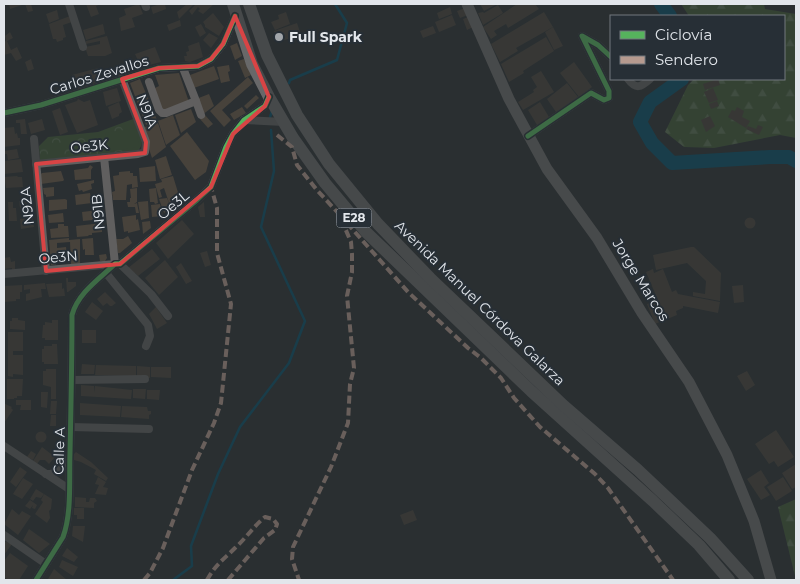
<svg xmlns="http://www.w3.org/2000/svg" width="800" height="584" viewBox="0 0 800 584" font-family="Montserrat,sans-serif">
	<defs>
		<pattern id="forest-firs" width="22" height="20" patternUnits="userSpaceOnUse" patternTransform="scale(1.25)"><rect width="22" height="20" fill="#415937"/><path d="M5 1l3.5 6h-7zM16 11l3.5 6h-7z" fill="#5c7154"/></pattern>
		<pattern id="park-crowns" width="20" height="18" patternUnits="userSpaceOnUse" patternTransform="scale(1.25)"><rect width="20" height="18" fill="#415937"/><path d="M2 6a3 3 0 1 1 6 0M12 15a3 3 0 1 1 6 0" fill="none" stroke="#5c7154"/></pattern>
	</defs>
	<rect width="100%" height="100%" fill="#2a2f32"/>
	<!-- forest -->
	<g fill="url(#forest-firs)">
		<path d="M681 4H764L765 9 796 14V138L780 135 714 148 684 147 665 132 688 85 694 79H784V16H689Z"/>
		<path d="M796 499V580L778 507Z"/>
	</g>
	<!-- park -->
	<path fill="url(#park-crowns)" d="M133 119C139 130 147 140 138 151L40 160 39 146 48 137 98 132Z"/>
	<!-- pitch -->
	<path fill="#415937" d="M136 128 139 147 107 152 105 133Z"/>
	<g fill="none" stroke-linecap="round" stroke-linejoin="round">
		<!-- stream -->
		<g stroke="#064f69" stroke-width="2.5">
			<path d="M289 83 290 80 337 60 347 23 335 4"/>
			<path d="M270 117 272 111"/>
			<path d="M173 580 192 566 191 546 218 474 240 427 289 363 305 321 261 227 274 171 271 130"/>
		</g>
		<!-- river -->
		<g stroke="#064f69" stroke-width="14">
			<path d="M661 4 670 16"/>
			<path d="M682 79 650 102 640 122 652 143 672 163 770 157H789L796 161"/>
		</g>
	</g>
	<!-- building -->
	<g fill="#47423b">
		<path d="M9 4H25L10 9Z"/>
		<path d="M25 4H31L33 11 28 12Z"/>
		<path d="M86 4H101L96 6 99 14 91 17Z"/>
		<path d="M139 4 143 14 132 18 135 27 121 31 119 18 126 15 124 9Z"/>
		<path d="M160 4H165L166 9 153 14 151 7Z"/>
		<path d="M187 4H194L179 19 177 12Z"/>
		<path d="M196 4H214L203 14 198 11 200 9 198 7 192 15 189 11Z"/>
		<path d="M480 4H497L484 11Z"/>
		<path d="M517 4H535L539 9 508 28 506 24 494 31 497 35 491 39 483 27Z"/>
		<path d="M498 5 503 13 483 25 478 13 483 12 484 13Z"/>
		<path d="M450 7 452 14 439 19 437 13Z"/>
		<path d="M465 8 468 15 460 18 457 11Z"/>
		<path d="M57 10 59 19 49 23 46 14Z"/>
		<path d="M286 12 290 24 275 30 271 22 279 19 278 15Z"/>
		<path d="M544 12 553 27 516 48 518 51 500 62 491 44Z"/>
		<path d="M213 13 224 27 219 36 205 27V25L203 22Z"/>
		<path d="M452 15 456 25 439 32 435 22Z"/>
		<path d="M70 16 72 22 63 25 66 37 63 38V40L57 42 56 39H53L49 24Z"/>
		<path d="M468 17 473 27 467 30 463 19Z"/>
		<path d="M180 20 181 26 169 31 167 25Z"/>
		<path d="M297 23 301 35 278 42 274 31Z"/>
		<path d="M103 24 105 34 86 40 83 30Z"/>
		<path d="M201 24 206 33 200 37 195 27Z"/>
		<path d="M433 26 436 33 423 38 420 31Z"/>
		<path d="M553 27 563 46 554 50 545 32Z"/>
		<path d="M10 32 13 38 7 41 11 50 17 47 22 58 16 61 11 53 4 55V42L6 41 5 36Z"/>
		<path d="M209 33 218 38 211 48 203 40Z"/>
		<path d="M107 36 112 53 105 56H88L85 47 100 44V41L86 44V41Z"/>
		<path d="M546 37 554 51 523 71 524 73 509 82 501 64Z"/>
		<path d="M199 42 203 57 190 62 185 61 184 56H187L186 52 189 51 188 46Z"/>
		<path d="M237 43 242 56 235 60 230 46Z"/>
		<path d="M155 47 161 62 141 67 135 54Z"/>
		<path d="M31 59 34 69 28 71 25 62Z"/>
		<path d="M136 59 140 67 129 72 125 64Z"/>
		<path d="M244 59 251 75 245 78 238 61Z"/>
		<path d="M574 62 592 87 579 97 560 73Z"/>
		<path d="M229 65 230 71 228 72 230 81 221 83 217 67Z"/>
		<path d="M214 66 219 79 194 88 190 75Z"/>
		<path d="M98 68 101 81 78 89 72 75Z"/>
		<path d="M118 69 121 76 115 77 113 70Z"/>
		<path d="M541 71 554 92 523 110 518 102 534 92 533 90 537 87 531 77Z"/>
		<path d="M179 73 189 102 161 111 153 89 159 86 155 75Z"/>
		<path d="M248 77 253 83 222 110 231 120 224 127 210 111Z"/>
		<path d="M140 79 157 120 146 125 130 83Z"/>
		<path d="M718 79 720 85 705 90 703 84Z"/>
		<path d="M567 83 578 97 556 112 547 99Z"/>
		<path d="M69 84 71 91 65 93 63 86Z"/>
		<path d="M117 88 121 101 106 106 103 92Z"/>
		<path d="M713 88 718 100 709 103 704 92Z"/>
		<path d="M209 94 214 106 202 115 196 99Z"/>
		<path d="M256 95 259 98 247 109 244 106Z"/>
		<path d="M78 99 84 102 90 100 98 125 77 133 65 105 77 101Z"/>
		<path d="M717 101 719 106 711 109 709 104Z"/>
		<path d="M119 102 122 112 119 114V116L112 119 108 107Z"/>
		<path d="M540 102 549 117 537 125 528 110Z"/>
		<path d="M242 107 246 113 234 120 230 114Z"/>
		<path d="M737 107 744 111 742 117 750 121 746 128 728 117 732 110 735 111Z"/>
		<path d="M60 108 68 132 60 135 52 111Z"/>
		<path d="M191 109 196 122 181 133 175 115Z"/>
		<path d="M173 115 180 135 166 145 158 121Z"/>
		<path d="M205 115 213 124 208 128 200 119Z"/>
		<path d="M710 116 715 126 706 132 701 120Z"/>
		<path d="M25 119 27 134H21L20 123H16V120Z"/>
		<path d="M42 119 45 130 31 134 28 123Z"/>
		<path d="M158 123 166 147 152 158 142 128Z"/>
		<path d="M758 125 763 127 759 135 746 129 748 126 756 129Z"/>
		<path d="M14 127 15 134 17 133 18 138H20V145L4 147V128Z"/>
		<path d="M187 132 209 161 206 172 195 180 170 146Z"/>
		<path d="M17 149 19 158 8 160 7 154H4V151Z"/>
		<path d="M166 156 172 175 160 179 155 160Z"/>
		<path d="M21 159 23 172 4 174V161Z"/>
		<path d="M90 165 93 167 91 170V179L75 180 74 170 88 168Z"/>
		<path d="M155 166 156 181 140 182 139 168Z"/>
		<path d="M61 171 64 180 63 181 41 184 40 175 42 173Z"/>
		<path d="M130 171V173H133V176H137L138 187 132 188V184L127 185 126 200H113L112 192 115 191 113 176 119 175V172Z"/>
		<path d="M17 176 18 177H22L23 187 6 188 4 177Z"/>
		<path d="M173 176 180 199 169 203 164 188 160 190 162 197 159 198 155 184 162 182 161 179Z"/>
		<path d="M94 180V183L91 184 92 189 83 192 82 190 79 191 77 184Z"/>
		<path d="M54 187V196L46 197V195L44 194 43 188Z"/>
		<path d="M137 188V202L134 204 137 203 139 213H136L135 207H128L127 202H130V198H131L130 189Z"/>
		<path d="M156 188 158 203 155 204 154 202H150L149 189Z"/>
		<path d="M90 193 92 203 76 205 75 195Z"/>
		<path d="M167 198 171 208 164 213 159 199Z"/>
		<path d="M65 199 67 200V209L49 211V200Z"/>
		<path d="M30 200 31 207 20 208 19 201Z"/>
		<path d="M148 201 149 218 141 220 138 202Z"/>
		<path d="M8 202H13V208H16L17 221H9Z"/>
		<path d="M204 202 205 217H200L198 207Z"/>
		<path d="M160 204 163 216 152 217 151 205Z"/>
		<path d="M98 210 99 215H101L102 219 83 221 82 212Z"/>
		<path d="M63 213 64 222 49 223 48 215Z"/>
		<path d="M32 214 34 227 21 229 20 219 28 218 27 215Z"/>
		<path d="M136 215V220L138 219 140 230 128 233V231L124 232 122 217Z"/>
		<circle cx="750" cy="223" r="5.5"/>
		<path d="M182 220 194 234 168 259 156 243Z"/>
		<path d="M150 221 151 228 143 234 142 222Z"/>
		<path d="M102 223V232L92 233V235H88L89 236 77 237 76 226Z"/>
		<path d="M58 224H64V226H68L69 237 51 238 50 229 58 228Z"/>
		<path d="M128 236 132 243 120 253H118L116 239H123Z"/>
		<path d="M69 238V240L80 239V264L71 265 70 242 57 243V248L66 247 67 256 55 258 56 265H51L49 240Z"/>
		<path d="M93 238 94 255H85V249L83 250 82 239Z"/>
		<path d="M691 247H694L721 273 720 301 693 296V292L705 294 706 281 687 263 656 270 653 255Z"/>
		<path d="M152 249 160 259 138 276 135 273 133 274 128 268Z"/>
		<path d="M207 251 211 265 205 267 200 253Z"/>
		<path d="M106 254 107 258 105 261H100L99 255Z"/>
		<path d="M10 257 11 262 15 261V269L12 270V268L4 269V258Z"/>
		<path d="M165 260 178 277 159 295 145 278Z"/>
		<path d="M181 263 192 281 186 284 176 267Z"/>
		<path d="M653 269 654 273 663 269 672 292 676 290 678 294 720 302 718 313 683 306V308L676 311 677 315 655 324 647 304 658 300 646 272Z"/>
		<path d="M66 278H68V282H76V286L68 292H67Z"/>
		<path d="M45 283 46 289H41L42 297 26 301V294L30 293V289L24 290V285Z"/>
		<path d="M62 283V289L64 288 65 296 49 297 46 284Z"/>
		<path d="M22 285V292H20V299H16V301L4 302V286Z"/>
		<path d="M743 285 744 302 734 303 732 286Z"/>
		<path d="M105 292 116 303 112 306H110L107 303 103 306 97 299Z"/>
		<path d="M92 302 103 311 96 320 85 312Z"/>
		<path d="M156 307 167 323 157 329 149 314Z"/>
		<path d="M12 318H18V320L25 321V330L10 329V321H12Z"/>
		<path d="M52 320H58V340H45V338H42L43 325H45V322L52 323Z"/>
		<rect x="82" y="330" width="14" height="13"/>
		<path d="M8 332H23V351H13V355H23V375L13 374V377L8 376Z"/>
		<path d="M52 344H57L58 364H44V362H42V349H44V346H52Z"/>
		<path d="M82 364 95 365 94 374H81Z"/>
		<path d="M96 365 136 366V376L95 375Z"/>
		<path d="M137 366 150 367V378L137 377Z"/>
		<path d="M151 367H171V378L151 377Z"/>
		<path d="M46 369H56V399H51V387L43 385V371H46Z"/>
		<path d="M747 371 755 385 746 391 737 376Z"/>
		<path d="M7 379H23L22 396H17V398H14V399H7Z"/>
		<path d="M81 385 94 386V393L95 386 132 390 131 399 81 396Z"/>
		<path d="M133 389H146L145 399 133 398Z"/>
		<path d="M147 390H160L159 400 147 399Z"/>
		<path d="M41 392H48L47 408 41 407Z"/>
		<path d="M16 400H31V410H20L21 405H16Z"/>
		<path d="M51 401H57L56 414H50Z"/>
		<path d="M80 403 121 406 120 417 80 415Z"/>
		<path d="M5 404 12 407 11 408 13 410 4 423Z"/>
		<path d="M122 406 147 407 148 411H151V414L149 415V419L121 417Z"/>
		<path d="M51 415H56V426H50Z"/>
		<path d="M776 430 794 457 778 467 774 461 769 464 755 444Z"/>
		<circle cx="41" cy="437" r="5.5"/>
		<path d="M42 447 55 457 49 464 45 460H40L37 464 33 461Z"/>
		<path d="M31 451 36 454 33 460 27 457Z"/>
		<path d="M76 452 91 462 108 478 106 481 94 474 96 470 81 462 74 460V454Z"/>
		<path d="M796 464V487L792 489 782 473Z"/>
		<path d="M20 467 27 472 16 487 10 482Z"/>
		<path d="M761 470 769 483 764 487 770 495 761 500 747 479Z"/>
		<path d="M98 477 106 482 103 487 108 488 106 495 95 494 99 485 95 484Z"/>
		<path d="M783 477 792 491 776 501 767 487Z"/>
		<path d="M23 478 33 484 22 499 13 494Z"/>
		<path d="M36 489 44 494 41 498 36 497 33 501 30 499Z"/>
		<path d="M44 494 52 499 51 509 49 511 50 518 47 523 35 514 43 502 41 500Z"/>
		<path d="M75 497 86 498V502H89L90 498H95L97 501 94 503V508L75 507Z"/>
		<path d="M30 500 37 505 35 509 32 508 33 505 30 509 25 506Z"/>
		<path d="M74 508H84V519H77V515H74Z"/>
		<path d="M12 509 19 515 22 511 31 516 18 535 4 524Z"/>
		<path d="M413 510 417 520 404 525 400 515Z"/>
		<path d="M73 526H85L83 542 72 536Z"/>
		<path d="M29 529 50 544 39 553 23 540Z"/>
		<path d="M4 541 12 544 4 555Z"/>
		<path d="M67 548 78 557 74 562 62 556Z"/>
		<path d="M10 553 28 566 19 580H8L4 577V561Z"/>
		<path d="M62 560 78 567 73 576 59 567Z"/>
		<path d="M54 569 67 580 48 579Z"/>
	</g>
	<g fill="none" stroke-linecap="round" stroke-linejoin="round">
		<!-- street -->
		<g stroke="#605f5f" stroke-width="8">
			<path d="M69 4 83 47"/>
			<path d="M145 4 146 7"/>
			<path d="M628 79C636 90 641 87 650 79"/>
			<path d="M149 82 159 110 162 113H166L196 101 183 68"/>
			<path d="M196 101 201 115"/>
			<path d="M4 113 41 105 159 68 198 66 211 59 223 44 235 16"/>
			<path d="M244 120 284 122"/>
			<path d="M528 136 591 93 604 100 609 98V91L582 36 598 45 611 57"/>
			<path d="M34 139 46 271"/>
			<path d="M36 164 138 154 145 152 146 142 122 79"/>
			<path d="M120 264 151 294 168 316"/>
			<path d="M106 273 148 325 150 336 146 346"/>
			<path d="M4 274 115 264 104 157"/>
			<path d="M72 380 145 379"/>
			<path d="M71 427 149 429"/>
			<path d="M4 446 69 489"/>
			<path d="M46 474C58 474 64 469 68 458"/>
			<path d="M4 535 46 564"/>
			<path d="M36 580 63 537C72 513 69 479 70 453 71 407 72 361 72 315 78 293 99 279 115 264H120L197 200 211 187 226 147 233 134 244 120 265 106 269 97"/>
		</g>
		<!-- secondary -->
		<path stroke="#6b6a6a" stroke-width="11" d="M467 4 509 99 547 169 597 238 642 313 689 382 727 455 754 521 771 580"/>
		<!-- primary -->
		<g stroke="#686869" stroke-width="12">
			<path d="M233 4 252 64 269 97 293 138 325 183 366 232 531 391 653 501 699 545 729 580"/>
			<path d="M249 4 267 55 297 115 329 164 378 224 430 278 563 405 638 470 710 538 748 580"/>
		</g>
		<!-- quiet -->
		<g stroke="#b69a8f" stroke-width="4" stroke-dasharray="8 4" stroke-linecap="butt">
			<path d="M277 135 292 147 297 165 316 189 339 214 351 242 352 254V272L347 296 354 368 350 384 348 423 331 467 293 547 292 559 299 580"/>
			<path d="M339 214 408 292 468 348 481 358 501 378 514 398 540 427 595 474 608 488 673 580"/>
			<path d="M144 580 150 573 163 548 192 470 214 423 221 403 231 304 217 253V208L211 187"/>
			<path d="M207 580C216 564 222 561 235 548 246 538 254 526 265 517L273 519 277 524 275 530 264 538 228 580"/>
		</g>
		<!-- cycleway casing -->
		<g stroke="#272f36" stroke-width="8">
			<g id="cycleway">
				<path d="M4 113 41 105 159 68 198 66 211 59 223 44 235 16"/>
				<path d="M528 136 591 93 604 100 609 98V91L582 36 598 45 611 57"/>
				<path d="M36 580 63 537C72 513 69 479 70 453 71 407 72 361 72 315 78 293 99 279 115 264H120L197 200 211 187 226 147 233 134 244 120 265 106 269 97"/>
			</g>
		</g>
		<!-- cycleway -->
		<use href="#cycleway" stroke="#56b35d" stroke-width="5"/>
	</g>
	<!-- marked area -->
	<path d="M0 0H800V584H0ZM235 16 269 97 265 106 233 134 211 187 120 264 46 271 36 164 145 153 146 142 122 79 159 68 198 66 211 59 223 44Z" fill="#2a2f32" fill-opacity=".55" fill-rule="evenodd"/>
	<path fill="none" stroke="#d84445" stroke-width="4" stroke-linejoin="round" d="M235 16 269 97 265 106 233 134 211 187 120 264 46 271 36 164 145 153 146 142 122 79 159 68 198 66 211 59 223 44Z"/>
	<!-- markers -->
	<circle fill="#a2a6aa" stroke="#272f36" stroke-width="2" cx="279" cy="37" r="5"/>
	<g text-anchor="middle" stroke-width="4" stroke-linejoin="round" paint-order="stroke">
		<!-- shield labels -->
		<rect fill="#272f36" stroke="#aaafb5" stroke-width="1" x="336.5" y="208.5" width="35" height="19" rx="4"/>
		<g font-size="12" font-weight="bold" fill="#e2e6eb">
			<text x="354" y="222">E28</text>
		</g>
		<!-- poi labels -->
		<g font-size="14" font-weight="bold" fill="#e2e6eb" stroke="#272f36" text-anchor="start">
			<text x="289" y="42">Full Spark</text>
		</g>
		<!-- street labels -->
		<g font-size="14" fill="#e2e6eb" stroke="#272f36">
			<text transform="translate(99 75) rotate(-17)" y="5">Carlos Zevallos</text>
			<text transform="translate(147 111) rotate(69)" y="5">N91A</text>
			<text transform="translate(89 146) rotate(-6)" y="5">Oe3K</text>
			<text transform="translate(173 205) rotate(-40)" y="5">Oe3L</text>
			<text transform="translate(27 206) rotate(-96)" y="5">N92A</text>
			<text transform="translate(98 212) rotate(-96)" y="5">N91B</text>
			<text transform="translate(58 257) rotate(-5)" y="5">Oe3N</text>
			<text transform="translate(641 280) rotate(58)" y="5">Jorge Marcos</text>
			<text transform="translate(480 303) rotate(44)" y="5">Avenida Manuel Córdova Galarza</text>
			<text transform="translate(59 451) rotate(-88)" y="5">Calle A</text>
		</g>
	</g>
	<!-- border -->
	<rect width="800" height="584" fill="none" stroke="#e2e6eb" stroke-width="10"/>
	<!-- legend -->
	<rect x="610" y="15" width="175" height="65" fill="#272f36" stroke="#72787e"/>
	<rect x="620" y="31" width="25" height="8" fill="#56b35d" stroke="#72787e"/>
	<text x="655" y="40" font-size="15" fill="#e2e6eb">Ciclovía</text>
	<rect x="620" y="56" width="25" height="8" fill="#b69a8f" stroke="#72787e"/>
	<text x="655" y="65" font-size="15" fill="#e2e6eb">Sendero</text>
</svg>
